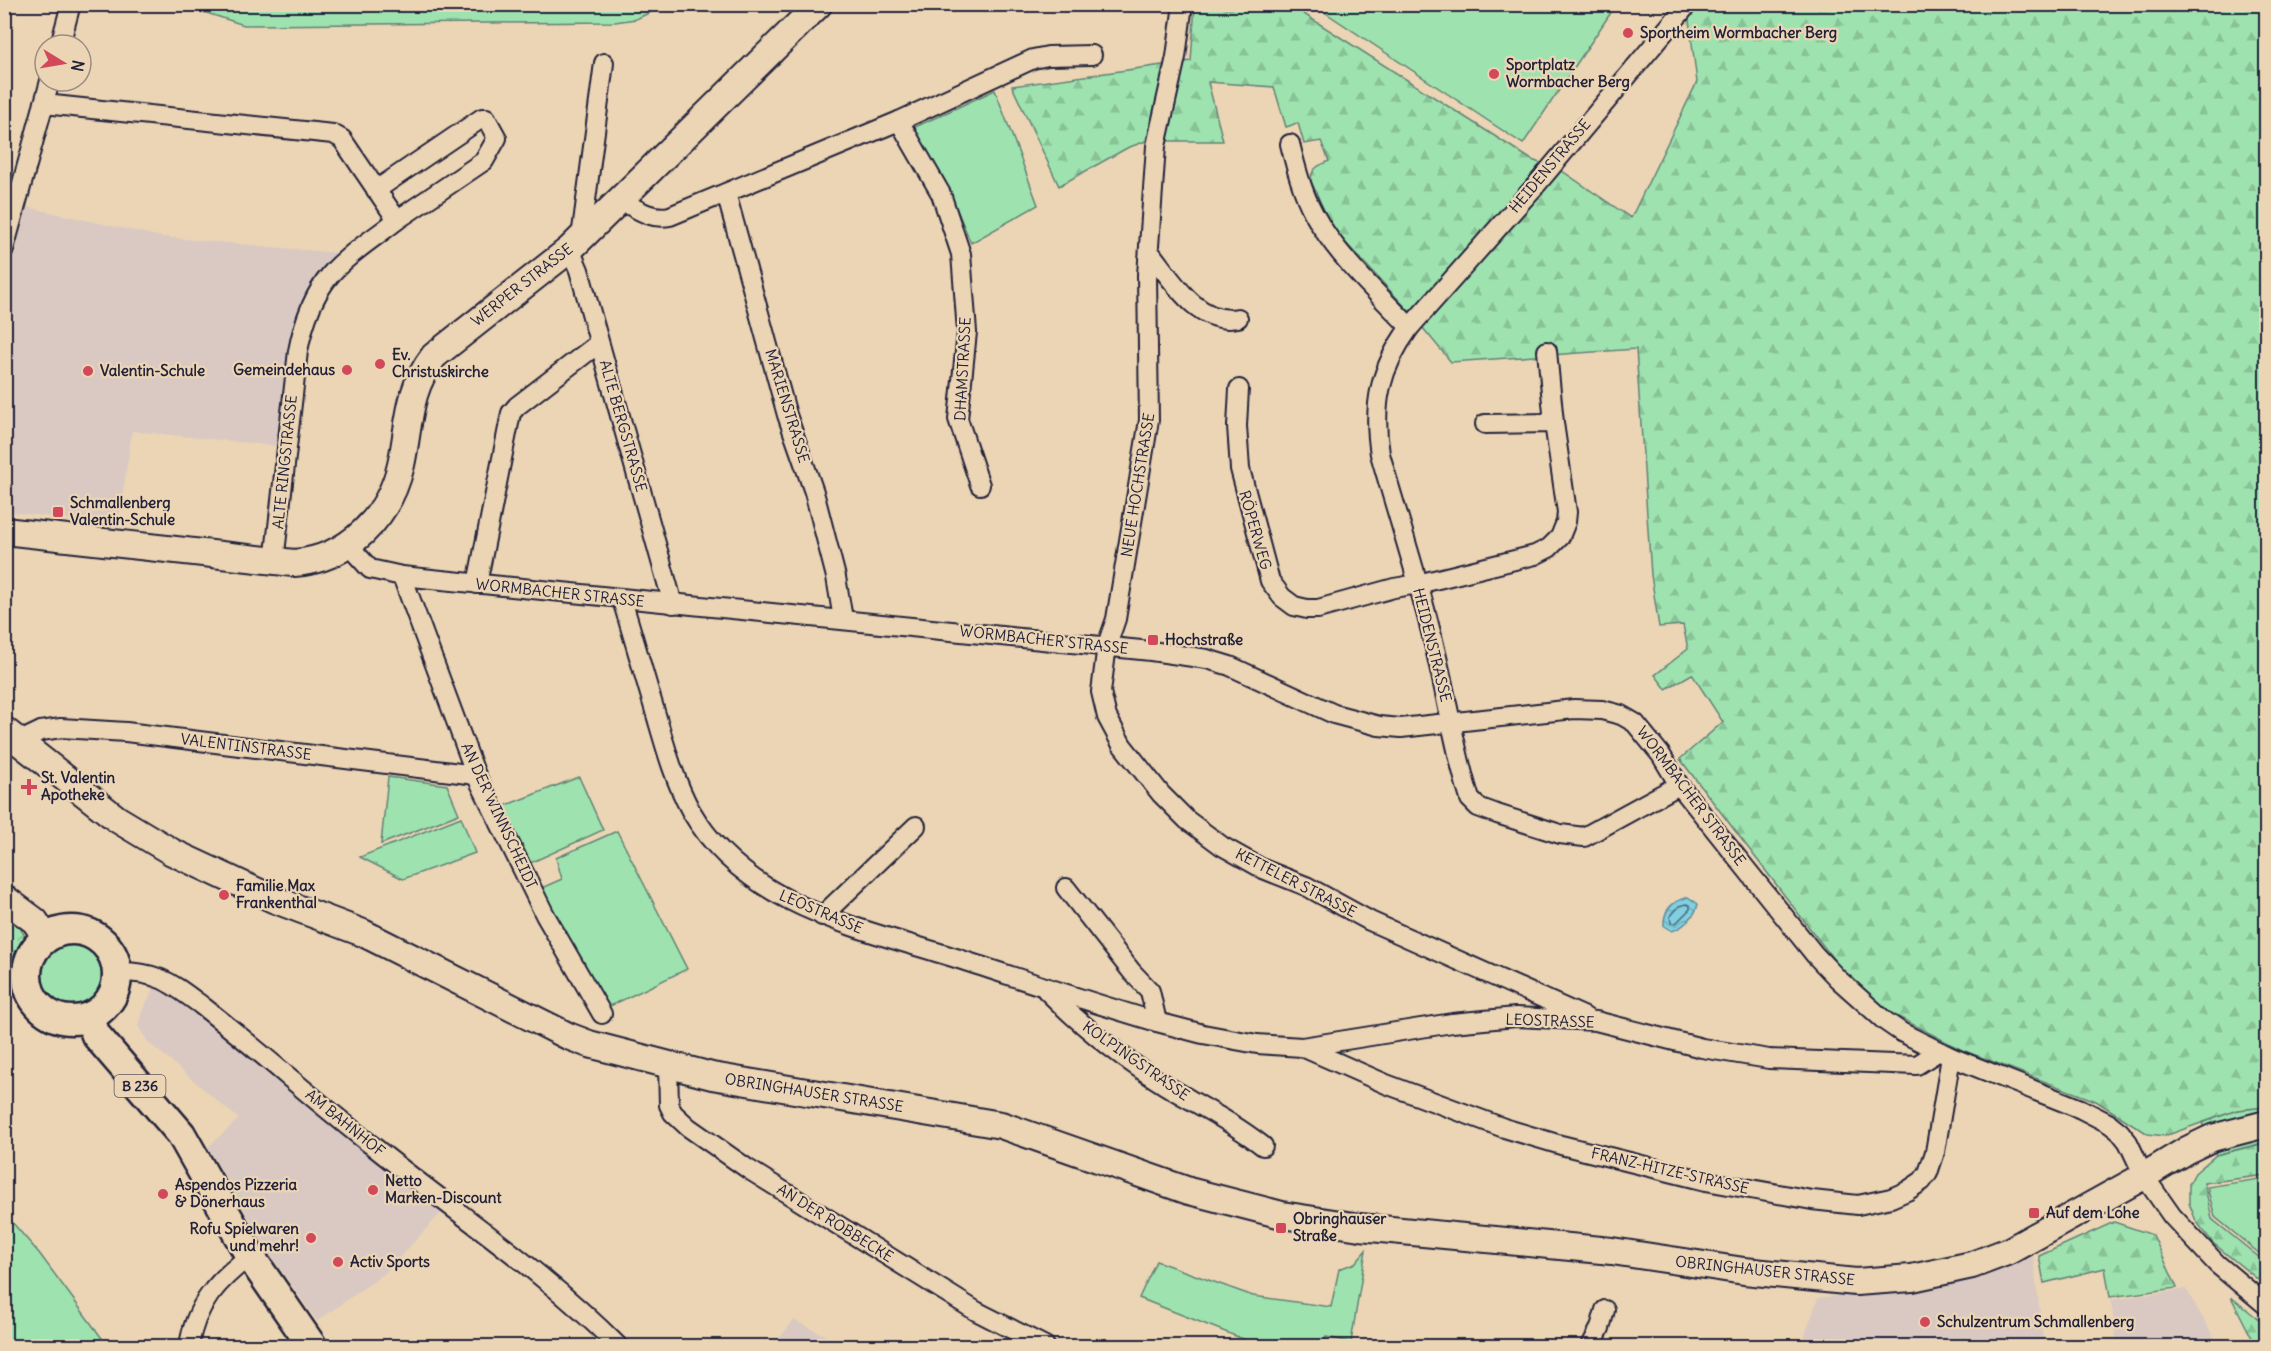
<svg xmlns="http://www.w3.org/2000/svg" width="2271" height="1351" viewBox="0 0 2271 1351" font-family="Delius,sans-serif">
	<defs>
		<pattern id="forest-firs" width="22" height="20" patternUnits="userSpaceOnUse" patternTransform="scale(1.5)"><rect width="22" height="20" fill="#9ee3af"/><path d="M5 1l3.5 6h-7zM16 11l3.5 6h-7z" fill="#88c297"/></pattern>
		<pattern id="park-crowns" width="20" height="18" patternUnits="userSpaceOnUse" patternTransform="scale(1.5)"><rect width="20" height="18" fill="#9ee3af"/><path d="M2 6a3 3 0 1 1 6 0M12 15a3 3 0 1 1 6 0" fill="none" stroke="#88c297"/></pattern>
		<pattern id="water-waves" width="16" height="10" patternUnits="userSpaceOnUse" patternTransform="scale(1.5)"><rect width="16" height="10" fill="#81cfdf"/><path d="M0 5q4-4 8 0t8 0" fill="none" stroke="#6fb1c0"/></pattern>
	</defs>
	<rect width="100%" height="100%" fill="#ecd5b5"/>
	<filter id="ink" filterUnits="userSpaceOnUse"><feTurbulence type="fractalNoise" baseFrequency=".0167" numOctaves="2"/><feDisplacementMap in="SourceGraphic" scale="12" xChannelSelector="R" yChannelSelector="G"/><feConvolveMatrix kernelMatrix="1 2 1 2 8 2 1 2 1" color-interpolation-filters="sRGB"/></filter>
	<g filter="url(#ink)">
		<!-- built -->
		<g fill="#d9c9c2">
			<path d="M27 207 162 237 339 253 293 337 277 446 132 431 118 526 5 511 4 286Z"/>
			<path d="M156 984 187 1006 444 1210 384 1274 317 1321 270 1255 208 1147 239 1119 148 1042 138 1026 142 1011Z"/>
			<path d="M2033 1257 2044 1346H1801L1818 1298 1965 1276Z"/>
			<path d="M2186 1289 2216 1341 2217 1346H2117L2111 1300Z"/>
			<path d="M794 1320 846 1346H773Z"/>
		</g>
		<!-- green -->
		<g fill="#9ee3af" stroke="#608275" stroke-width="1.5">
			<path d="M182 5H666L636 19 615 22 244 25Z"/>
			<path d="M1314 5H1616L1523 144Z"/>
			<path d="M995 90 1038 205 971 243 944 179 913 128Z"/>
			<path d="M388 777 447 785 459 814 381 844Z"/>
			<path d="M579 777 603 830 528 864 504 806Z"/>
			<path d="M461 817 475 853 403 879 360 857Z"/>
			<path d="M617 831 687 969 606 1008 539 889 562 879 556 858Z"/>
			<circle cx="71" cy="976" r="32"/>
			<path d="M2266 1107V1142L2216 1155 2202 1123 2237 1110Z"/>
			<path d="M2266 1178V1259L2215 1217 2207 1187Z"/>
			<path d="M4 1213 39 1253 104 1341 98 1346H5Z"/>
			<path d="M1366 1250 1351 1342 1326 1337 1324 1346H1261L1139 1298 1156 1261 1253 1296 1331 1307 1339 1269 1355 1263Z"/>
		</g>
		<!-- forest -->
		<g fill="url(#forest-firs)" stroke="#608275" stroke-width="1.5">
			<path d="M1195 5H1290L1532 160 1562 171 1631 218 1697 82 1689 20 1679 5H2266V1107L2237 1110 2165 1136 2148 1134 2096 1101 1962 1050 1864 999 1680 759 1723 722 1692 674 1666 689 1655 675 1688 649 1683 625 1659 627 1651 575 1636 349 1451 362 1408 310 1332 228 1311 181C1311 168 1318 166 1329 161L1321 141 1304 144 1298 123 1286 127 1274 87 1208 82 1223 141H1146L1127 148 1059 186 1012 86 1191 61Z"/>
			<path d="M2266 1143V1175L2204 1183 2212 1219 2266 1263V1286L2213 1243 2196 1221 2189 1203V1184L2195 1173 2216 1155Z"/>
			<path d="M2114 1222 2153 1235 2177 1288 2110 1297 2105 1268 2044 1283 2039 1256Z"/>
			<path d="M2231 1297 2266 1325V1346H2256Z"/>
		</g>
		<!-- park -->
		<path fill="url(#park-crowns)" stroke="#608275" stroke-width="1.5" d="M4 911C15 921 35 939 21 955 16 960 12 961 5 961Z"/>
		<!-- water -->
		<path fill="url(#water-waves)" stroke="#5b8a9d" stroke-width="1.5" d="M1688 897 1698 904C1696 915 1683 928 1672 931L1664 926C1663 909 1673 901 1688 897Z"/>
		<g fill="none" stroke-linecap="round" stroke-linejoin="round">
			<!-- shore -->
			<path stroke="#48677d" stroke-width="1.5" d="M1686 904 1690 905V909L1676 923H1671L1670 917 1679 906Z"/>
			<!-- street casing -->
			<g stroke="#22223b" stroke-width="22">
				<g id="street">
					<path d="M1183 4 1176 57 1156 146 1147 275 1149 420 1116 619 1107 645 1101 692 1107 717 1122 745 1161 794 1187 820 1222 846 1263 869 1306 886 1370 921 1585 1017"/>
					<path d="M60 45 71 4"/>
					<path d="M44 104 333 134 342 139 397 220C376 237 349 253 331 274 313 295 303 325 298 351L274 562"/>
					<path d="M899 121 941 194 961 254 967 332 958 419 980 485"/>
					<path d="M1290 144C1296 168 1302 192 1314 214 1335 254 1379 295 1410 327"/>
					<path d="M376 190 482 118H486L497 138 484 161 397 220"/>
					<path d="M726 193 787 415 814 492 836 577 843 619"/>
					<path d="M620 200C637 209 651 220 670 216L899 121 1033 59 1048 56 1092 55"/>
					<path d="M581 238 604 63"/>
					<path d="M4 249 50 81"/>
					<path d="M570 249 579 270 673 604"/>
					<path d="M1149 251C1171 278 1197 326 1238 318"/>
					<path d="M1547 351 1554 423"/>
					<path d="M1239 389 1237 426 1240 469 1270 581 1282 597 1294 606 1307 609H1318L1394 588 1418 584 1535 555 1549 548 1560 537 1566 522 1567 512 1554 423 1485 424"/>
					<path d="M348 545 370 569 402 576 1151 651 1207 659 1230 666 1334 714 1379 726 1401 728 1574 709 1602 710 1621 715 1635 723 1661 755 1679 785 1815 955 1838 979 1885 1021 1901 1032 1951 1057 2081 1109 2110 1124 2120 1132 2128 1142 2144 1176 2172 1216 2217 1264 2266 1305"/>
					<path d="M402 576 476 775 545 915 602 1014"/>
					<path d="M477 584 511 413 517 406 599 343"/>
					<path d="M622 600C634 639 645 678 657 718 666 749 675 782 691 811 748 909 863 928 962 960 1027 981 1092 1003 1157 1022L1203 1034 1257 1044 1302 1047 1452 1023 1516 1017 1596 1021 1702 1048 1769 1059 1917 1065 1939 1051"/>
					<path d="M18 742 41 731 61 728 126 732 476 775"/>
					<path d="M1679 785 1584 837 1560 834 1497 814 1478 807 1470 799C1457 758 1450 716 1441 675 1425 600 1401 527 1380 454 1372 404 1380 368 1410 327L1537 184 1688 4"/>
					<path d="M1066 888 1132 972 1150 991 1157 1022"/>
					<path d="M822 916 916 826"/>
					<path d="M116 972C157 971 170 982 201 1005 260 1051 315 1101 374 1147 455 1212 545 1272 618 1346"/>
					<path d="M1046 990C1082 1026 1121 1058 1165 1085 1198 1105 1231 1121 1263 1146"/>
					<path d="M1302 1047 1386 1084 1504 1128 1561 1145 1706 1181 1812 1200 1858 1205 1891 1198 1907 1191 1922 1181 1928 1173 1935 1152 1951 1057"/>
					<path d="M668 1066 669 1105 673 1113 688 1127 748 1169 976 1311 1045 1346"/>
					<path d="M189 1346C195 1305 218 1280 250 1256"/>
					<path d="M1591 1346 1600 1328 1605 1310"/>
				</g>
			</g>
			<!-- secondary casing -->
			<g stroke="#22223b" stroke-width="30">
				<g id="secondary">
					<path d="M4 531 294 563C348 559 389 517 401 465 410 424 407 391 434 356L570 249 819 4"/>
					<path d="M4 730 117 819 172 852 273 899 363 933 568 1036 589 1044 712 1076 1001 1125 1189 1191 1282 1215 1360 1227 1612 1251 1744 1271 1856 1282 1912 1278 1972 1265 2009 1251 2144 1176 2187 1150 2212 1138 2266 1124"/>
					<path d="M4 898 35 921 46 938"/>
				</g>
			</g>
			<!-- primary casing -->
			<g stroke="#22223b" stroke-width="33">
				<g id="primary">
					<circle cx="72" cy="975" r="45"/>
					<path d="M89 1017 96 1035 181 1134 250 1256 312 1346"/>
				</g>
			</g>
			<!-- street -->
			<use href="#street" stroke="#ecd5b5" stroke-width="18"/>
			<!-- secondary -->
			<use href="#secondary" stroke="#ecd5b5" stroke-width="26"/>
			<!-- primary -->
			<use href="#primary" stroke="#ecd5b5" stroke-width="28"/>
		</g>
	</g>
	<!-- markers -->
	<g fill="#d1495b" stroke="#ecd5b5" stroke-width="2">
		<circle cx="1628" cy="33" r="6"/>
		<circle cx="1494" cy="74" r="6"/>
		<circle cx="380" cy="364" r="6"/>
		<circle cx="347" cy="370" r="6"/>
		<circle cx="88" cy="371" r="6"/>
		<rect x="52" y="506" width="12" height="12" rx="3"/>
		<rect x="1147" y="634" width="12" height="12" rx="3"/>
		<path d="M26 778h6v6h6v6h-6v6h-6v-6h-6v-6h6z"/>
		<circle cx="224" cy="895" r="6"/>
		<circle cx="373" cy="1190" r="6"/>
		<circle cx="163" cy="1194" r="6"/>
		<rect x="2028" y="1207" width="12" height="12" rx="3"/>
		<rect x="1275" y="1222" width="12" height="12" rx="3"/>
		<circle cx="311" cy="1238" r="6"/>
		<circle cx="338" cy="1262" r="6"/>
		<circle cx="1925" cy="1322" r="6"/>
	</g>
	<g text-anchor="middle" stroke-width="4.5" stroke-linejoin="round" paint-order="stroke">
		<!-- shield labels -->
		<rect fill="#ecd5b5" stroke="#5f5860" stroke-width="1.5" x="114.5" y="1075" width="51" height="22" rx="4.5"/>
		<g font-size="14" font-weight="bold" fill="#22223b">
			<text x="140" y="1091">B 236</text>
		</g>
		<!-- poi labels -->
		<g font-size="15" font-weight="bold" fill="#22223b" stroke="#ecd5b5" text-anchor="start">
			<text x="1640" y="38">Sportheim Wormbacher Berg</text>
			<text x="1506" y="70">Sportplatz<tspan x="1506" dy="17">Wormbacher Berg</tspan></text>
			<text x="392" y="360">Ev.<tspan x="392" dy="17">Christuskirche</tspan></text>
			<text x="335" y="375" text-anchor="end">Gemeindehaus</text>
			<text x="100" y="376">Valentin-Schule</text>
			<text x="70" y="508">Schmallenberg<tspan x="70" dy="17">Valentin-Schule</tspan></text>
			<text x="1165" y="645">Hochstraße</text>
			<text x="41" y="783">St. Valentin<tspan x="41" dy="17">Apotheke</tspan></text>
			<text x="236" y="891">Familie Max<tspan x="236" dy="17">Frankenthal</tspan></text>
			<text x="385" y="1186">Netto<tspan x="385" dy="17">Marken-Discount</tspan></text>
			<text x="175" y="1190">Aspendos Pizzeria<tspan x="175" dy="17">&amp; Dönerhaus</tspan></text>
			<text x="2046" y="1218">Auf dem Lohe</text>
			<text x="1293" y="1224">Obringhauser<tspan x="1293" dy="17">Straße</tspan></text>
			<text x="299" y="1234" text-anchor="end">Rofu Spielwaren<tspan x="299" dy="17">und mehr!</tspan></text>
			<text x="350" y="1267">Activ Sports</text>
			<text x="1937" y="1327">Schulzentrum Schmallenberg</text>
		</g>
		<!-- street labels -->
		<g font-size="15" fill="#22223b" stroke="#ecd5b5">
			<text transform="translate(1550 166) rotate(-50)" y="5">HEIDENSTRASSE</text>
			<text transform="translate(522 285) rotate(-38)" y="5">WERPER STRASSE</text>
			<text transform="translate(963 369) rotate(-87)" y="5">DHAMSTRASSE</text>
			<text transform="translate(787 406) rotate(73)" y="5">MARIENSTRASSE</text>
			<text transform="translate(623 426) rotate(74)" y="5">ALTE BERGSTRASSE</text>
			<text transform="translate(285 462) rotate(-84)" y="5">ALTE RINGSTRASSE</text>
			<text transform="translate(1138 485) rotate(-81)" y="5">NEUE HOCHSTRASSE</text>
			<text transform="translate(1255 530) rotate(74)" y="5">RÖPERWEG</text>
			<text transform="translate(560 593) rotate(6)" y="5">WORMBACHER STRASSE</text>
			<text transform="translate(1044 640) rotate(6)" y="5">WORMBACHER STRASSE</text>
			<text transform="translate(1432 645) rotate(76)" y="5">HEIDENSTRASSE</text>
			<text transform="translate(246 747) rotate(7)" y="5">VALENTINSTRASSE</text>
			<text transform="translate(1691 796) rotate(53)" y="5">WORMBACHER STRASSE</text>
			<text transform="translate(499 816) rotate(65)" y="5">AN DER WINNSCHEIDT</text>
			<text transform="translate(1296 883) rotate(27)" y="5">KETTELER STRASSE</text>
			<text transform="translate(821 912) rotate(23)" y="5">LEOSTRASSE</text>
			<text transform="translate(1550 1021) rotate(2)" y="5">LEOSTRASSE</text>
			<text transform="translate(1136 1061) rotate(35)" y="5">KOLPINGSTRASSE</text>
			<text transform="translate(814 1093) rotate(9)" y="5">OBRINGHAUSER STRASSE</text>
			<text transform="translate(345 1123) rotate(39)" y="5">AM BAHNHOF</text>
			<text transform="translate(1670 1171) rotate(13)" y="5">FRANZ-HITZE-STRASSE</text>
			<text transform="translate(835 1223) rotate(32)" y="5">AN DER ROBBECKE</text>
			<text transform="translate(1765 1271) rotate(6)" y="5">OBRINGHAUSER STRASSE</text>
		</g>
	</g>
	<!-- margin -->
	<rect width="2271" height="1351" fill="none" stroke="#ecd5b5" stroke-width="24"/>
	<rect x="12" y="12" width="2247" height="1327" fill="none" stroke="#22223b" stroke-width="2" filter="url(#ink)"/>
	<!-- north arrow -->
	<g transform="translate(63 63) rotate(101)"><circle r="28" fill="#ecd5b5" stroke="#9b8d84" stroke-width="1.5"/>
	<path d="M0-4.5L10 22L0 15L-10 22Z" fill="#d1495b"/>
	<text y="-9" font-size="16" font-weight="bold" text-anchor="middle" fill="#22223b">N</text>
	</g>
</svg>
